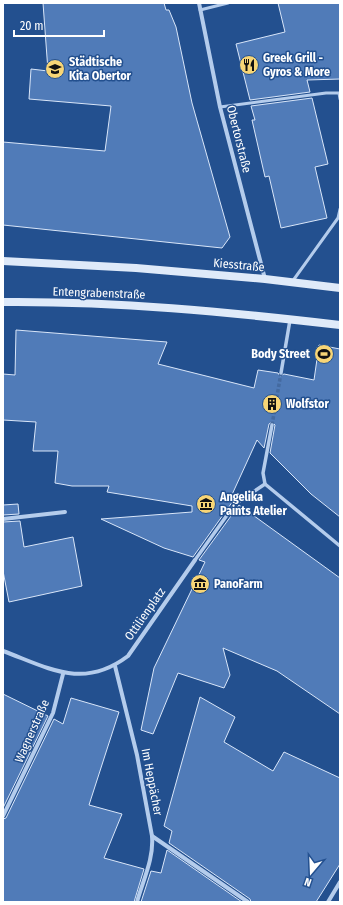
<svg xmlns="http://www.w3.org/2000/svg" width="343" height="905" viewBox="0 0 343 905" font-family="'Fira Sans Condensed',sans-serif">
	<rect width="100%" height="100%" fill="#23508f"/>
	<!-- building -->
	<g fill="#507bb8" stroke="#d9e6f9">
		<path d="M43 3H164L166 10H169L176 27 192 103 230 237 222 248 3 225V142L105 151 111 106 29 99 31 69 48 71Z"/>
		<path d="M278 3H340V79L307 80 310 92 250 100 236 44 285 32Z"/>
		<path d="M312 98 328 164 315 167 327 218 281 228 269 176 265 177 252 120H255L251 106Z"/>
		<path d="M16 330 167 342 158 364 254 388 258 370 278 373 280 376 284 374 314 380 319 345 340 349V517L311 494 270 453 275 425 272 422 269 424 264 448 257 440 230 499 233 501 193 557 164 548 101 519 192 512V506L107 492 109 486H72L55 483 58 451H33L36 422 3 420V374L15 375Z"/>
		<path d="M18 504 19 514 3 515V505Z"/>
		<path d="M239 505 340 578V714L277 671 223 648 230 675 224 688 178 673 153 734 141 730 154 668 205 562 199 560Z"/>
		<path d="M20 521 24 547 73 537 82 586 9 602 3 571V522Z"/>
		<path d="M3 694 48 716 3 808Z"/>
		<path d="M200 697 235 717 224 742 273 771 284 752 340 778V864L316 902H251L250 899 169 843 172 831 164 826Z"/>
		<path d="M71 698 119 712 89 805 122 814 104 858 144 869 134 902H3V819L6 818 54 719 63 724Z"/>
		<path d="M167 850 242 902H141L151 871 161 873Z"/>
	</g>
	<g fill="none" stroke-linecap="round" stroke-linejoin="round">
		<!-- pedestrian-tunnel -->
		<path stroke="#446aa0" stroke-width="3.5" stroke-dasharray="3.5 2" stroke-linecap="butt" d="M272 425 281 373"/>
		<!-- service -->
		<g stroke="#b4ccec" stroke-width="3">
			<path d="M200 10 228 3"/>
			<path d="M220 107 326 93H339L340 99"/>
			<path d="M292 282 338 218 340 209"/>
		</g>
		<!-- pedestrian -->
		<g stroke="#b4ccec" stroke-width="3.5">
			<path d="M281 373 290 320"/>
			<path d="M272 425 263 473 265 484 340 546"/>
			<path d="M195 560 235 504 265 484"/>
		</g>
		<!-- minor -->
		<g stroke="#b4ccec" stroke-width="4">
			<path d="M199 3 220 107 265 279"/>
			<path d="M3 519 65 512"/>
			<path d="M3 651C49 668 83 690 128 656L195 560"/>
			<path d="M115 666 137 755 152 836C154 859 143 880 137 902"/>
			<path d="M3 816 53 713 63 674"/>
			<path d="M152 836 248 902"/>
			<path d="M328 902 340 882"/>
		</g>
		<!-- secondary -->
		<g stroke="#dfeaf9" stroke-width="8">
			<path d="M3 261 136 268 265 279 340 288"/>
			<path d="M3 302C116 301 228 312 340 325"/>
		</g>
	</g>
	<!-- icons -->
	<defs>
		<g id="restaurant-disc" transform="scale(1)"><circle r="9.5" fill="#f7d576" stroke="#23508f"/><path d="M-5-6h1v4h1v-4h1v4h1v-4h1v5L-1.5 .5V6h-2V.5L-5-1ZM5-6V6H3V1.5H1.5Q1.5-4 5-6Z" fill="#111"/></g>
		<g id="school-disc" transform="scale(1)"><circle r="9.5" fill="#f7d576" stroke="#23508f"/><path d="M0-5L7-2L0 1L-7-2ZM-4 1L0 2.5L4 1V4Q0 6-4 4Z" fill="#111"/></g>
		<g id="stadium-disc" transform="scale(1)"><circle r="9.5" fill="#f7d576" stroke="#23508f"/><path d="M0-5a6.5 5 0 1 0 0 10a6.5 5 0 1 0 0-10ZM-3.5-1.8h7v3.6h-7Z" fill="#111"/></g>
		<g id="building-disc" transform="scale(1)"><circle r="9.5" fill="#f7d576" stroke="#23508f"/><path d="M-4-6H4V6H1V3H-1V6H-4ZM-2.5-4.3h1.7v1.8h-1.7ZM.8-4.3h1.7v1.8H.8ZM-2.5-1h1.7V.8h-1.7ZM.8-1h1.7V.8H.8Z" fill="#111"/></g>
		<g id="museum-disc" transform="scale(1)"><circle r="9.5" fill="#f7d576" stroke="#23508f"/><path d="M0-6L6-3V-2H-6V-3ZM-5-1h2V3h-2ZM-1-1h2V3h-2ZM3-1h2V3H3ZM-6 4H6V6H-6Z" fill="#111"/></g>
	</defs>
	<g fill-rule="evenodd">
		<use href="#restaurant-disc" x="249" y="65"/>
		<use href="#school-disc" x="55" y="69"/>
		<use href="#stadium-disc" x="324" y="354"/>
		<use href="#building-disc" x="272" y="404"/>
		<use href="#museum-disc" x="206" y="504"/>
		<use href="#museum-disc" x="200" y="584"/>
	</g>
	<g text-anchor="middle" stroke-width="3" stroke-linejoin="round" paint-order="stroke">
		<!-- poi labels -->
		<g font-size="12" font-weight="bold" fill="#fff" stroke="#23508f" text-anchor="start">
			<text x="263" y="62">Greek Grill -<tspan x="263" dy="14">Gyros &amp; More</tspan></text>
			<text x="69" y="66">Städtische<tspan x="69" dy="14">Kita Obertor</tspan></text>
			<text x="310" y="358" text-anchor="end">Body Street</text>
			<text x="286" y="408">Wolfstor</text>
			<text x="220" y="501">Angelika<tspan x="220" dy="14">Paints Atelier</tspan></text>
			<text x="214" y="588">PanoFarm</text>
		</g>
		<!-- street labels -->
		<g font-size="12" fill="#fff" stroke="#23508f">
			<text transform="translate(239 139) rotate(76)" y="4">Obertorstraße</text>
			<text transform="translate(239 265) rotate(5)" y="4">Kiesstraße</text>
			<text transform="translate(99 293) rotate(2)" y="4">Entengrabenstraße</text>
			<text transform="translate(145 614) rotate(-55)" y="4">Ottilienplatz</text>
			<text transform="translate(32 731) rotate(-66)" y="4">Wagnerstraße</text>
			<text transform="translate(152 782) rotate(79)" y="4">Im Heppächer</text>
		</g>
	</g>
	<!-- border -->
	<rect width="343" height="905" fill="none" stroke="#ffffff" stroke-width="8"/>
	<!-- north arrow -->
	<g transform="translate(311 873) rotate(199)" stroke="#23508f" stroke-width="3" paint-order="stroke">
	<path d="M0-3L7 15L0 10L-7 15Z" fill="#ffffff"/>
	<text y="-6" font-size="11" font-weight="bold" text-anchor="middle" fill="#ffffff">N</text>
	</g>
	<!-- scale -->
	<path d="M14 30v6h90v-6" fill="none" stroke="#ffffff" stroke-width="2"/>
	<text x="20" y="30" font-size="12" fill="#ffffff" stroke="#23508f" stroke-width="3" paint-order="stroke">20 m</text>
</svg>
